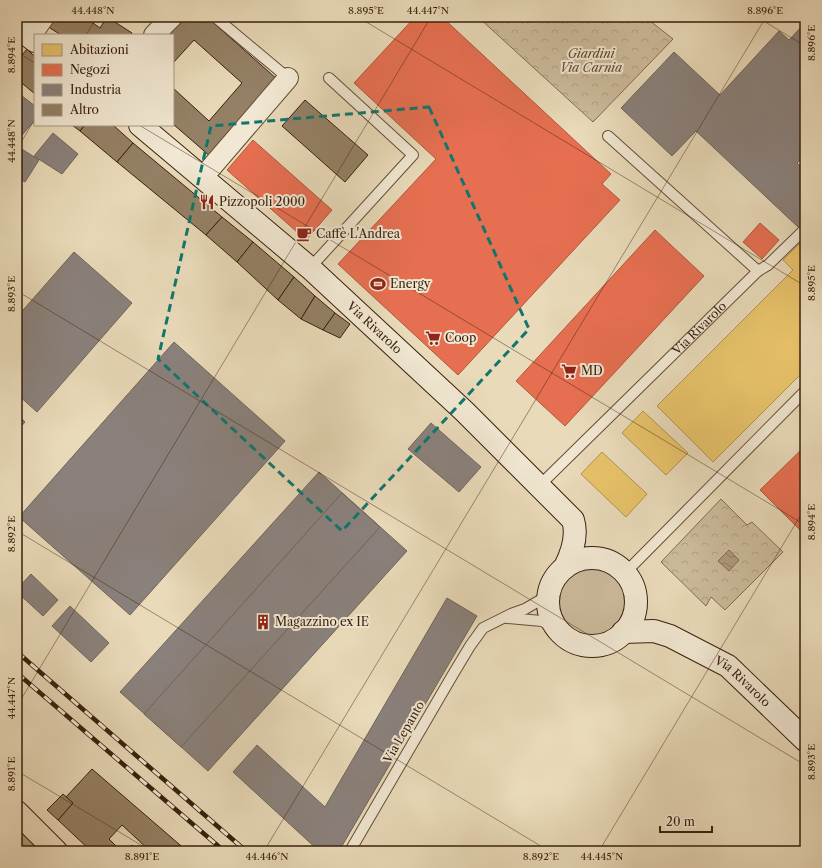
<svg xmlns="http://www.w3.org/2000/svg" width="822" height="868" viewBox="0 0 822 868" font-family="'Libre Caslon Text',serif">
	<defs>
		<pattern id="park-crowns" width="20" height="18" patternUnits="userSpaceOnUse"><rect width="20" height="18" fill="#cbba9b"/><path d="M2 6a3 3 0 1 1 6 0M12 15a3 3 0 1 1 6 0" fill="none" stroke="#af9f84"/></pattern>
		<pattern id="water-waves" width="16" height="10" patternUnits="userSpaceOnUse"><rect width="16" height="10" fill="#ad9a7e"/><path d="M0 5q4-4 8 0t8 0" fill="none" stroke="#8e7d65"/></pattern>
	</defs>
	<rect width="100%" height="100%" fill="#e9dab9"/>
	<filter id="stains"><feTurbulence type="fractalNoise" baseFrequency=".005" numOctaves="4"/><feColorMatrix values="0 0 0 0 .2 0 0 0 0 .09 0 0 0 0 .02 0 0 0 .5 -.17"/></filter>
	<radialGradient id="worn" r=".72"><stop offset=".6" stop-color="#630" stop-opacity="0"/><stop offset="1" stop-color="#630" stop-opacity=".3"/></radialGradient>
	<!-- green -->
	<circle fill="#cbba9b" stroke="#826c53" cx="592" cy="602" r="39"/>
	<!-- park -->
	<g fill="url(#park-crowns)" stroke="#826c53">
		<path d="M478 17H645L673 39 593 122Z"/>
		<path d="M721 499 747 525 752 522 783 552 725 610 711 597 706 606 661 562Z"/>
	</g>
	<!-- water -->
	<g fill="url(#water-waves)" stroke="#7e6950">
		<path d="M729 550 739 560 729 571 718 561Z"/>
		<path d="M17 827 41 851H17Z"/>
	</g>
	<!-- homes -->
	<g fill="#e9c46a" stroke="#b4924e">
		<path d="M805 238V370L713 462 657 406 793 270 783 260Z"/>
		<path d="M643 411 688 453 666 475 622 433Z"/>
		<path d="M602 452 647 494 626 517 581 474Z"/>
	</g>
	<!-- shops -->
	<g fill="#e76f51" stroke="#b2573c">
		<path d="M415 17H442L611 174 602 184 620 200 458 375 338 264 436 159 354 83Z"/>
		<path d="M253 140 332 210 306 240 227 170Z"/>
		<path d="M760 223 779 240 762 259 743 242Z"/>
		<path d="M655 230 704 276 565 426 516 381Z"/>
		<path d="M805 446V535L760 490Z"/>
	</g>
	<!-- industry -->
	<g fill="#8a817c" stroke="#71645a">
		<path d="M804 24 805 25V155L797 163 805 171V221L799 228 696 131 672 156 621 108 674 52 720 95 779 31 789 40Z"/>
		<path d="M17 92 35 106V120L17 141Z"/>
		<path d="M53 133 78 154 62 174 34 156Z"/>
		<path d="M17 146 39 160 25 182 17 177Z"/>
		<path d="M74 252 132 303 37 412 17 394V317Z"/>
		<path d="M174 342 285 441 130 615 19 517Z"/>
		<path d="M17 414 25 422 17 431Z"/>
		<path d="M431 423 481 467 459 492 408 449Z"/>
		<path d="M319 472 407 551 208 771 120 692Z"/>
		<path d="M342 493 380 527 181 747 144 714Z"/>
		<path d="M31 574 58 600 43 616 17 592V589Z"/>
		<path d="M447 598 477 616 339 851H319L233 772 257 745 325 807Z"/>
		<path d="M70 606 109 643 91 662 52 626Z"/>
	</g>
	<!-- building -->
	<g fill="#948065" stroke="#381f0b">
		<path d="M53 17H93L90 21 100 28 107 17 132 33 131 35H61L47 26Z"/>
		<path d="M181 17H207L278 80 211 157 173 124V88L209 121 242 83 194 40 173 63V35H165Z"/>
		<path d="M27 49 35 57V94L17 79V61Z"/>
		<path d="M305 100 368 155 345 182 282 126Z"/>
		<path d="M72 125H85L80 131Z"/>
		<path d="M85 125H113L133 143 117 162 80 131Z"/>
		<path d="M133 143 222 217 206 235 117 162Z"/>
		<path d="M222 217 253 242 237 262 206 235Z"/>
		<path d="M253 242 294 277 278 300 237 262Z"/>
		<path d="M294 277 315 296 301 319 278 300Z"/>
		<path d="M315 296 335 313 323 330 301 319Z"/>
		<path d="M335 313 350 324 340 338 323 330Z"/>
		<path d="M92 769 187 851H150L122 825 109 839 118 848 116 851H91L58 820 73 803 66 797Z"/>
		<path d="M63 794 73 803 58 820 47 810Z"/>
		<path d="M132 845 138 851H127Z"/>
	</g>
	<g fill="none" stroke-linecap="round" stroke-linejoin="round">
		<!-- lane casing -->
		<g stroke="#644e36" stroke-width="12">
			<g id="lane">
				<path d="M215 17 288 78"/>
				<path d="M608 136 758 271"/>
				<path d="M310 268 413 155 329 78"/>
				<path id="s1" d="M539 486 758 271 768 265 805 229"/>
				<path d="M625 573 805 391"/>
				<path d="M507 618 542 621 557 629"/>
				<path d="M350 851 452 676 470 646 483 628 511 614 525 609 549 595"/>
			</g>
		</g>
		<!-- street casing -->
		<g stroke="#644e36" stroke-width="22">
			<g id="street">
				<path d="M154 35 172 17"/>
				<path d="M30 37 44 17"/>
				<path d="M203 177 288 78"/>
			</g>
		</g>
		<!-- secondary casing -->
		<g stroke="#381f0b" stroke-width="24">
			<g id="secondary">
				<path d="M17 27 35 41"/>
				<path id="s2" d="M140 125 310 268 464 411 573 520C578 536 572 553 565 567"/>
				<circle cx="592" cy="602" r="44"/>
				<path id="s3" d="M623 632 654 631 670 636 728 666 805 740"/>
			</g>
		</g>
		<!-- primary casing -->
		<g stroke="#381f0b" stroke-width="24">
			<path id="primary" d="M17 812 56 851"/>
		</g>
		<!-- lane -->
		<use href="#lane" stroke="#f1e7d2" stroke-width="10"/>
		<!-- street -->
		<use href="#street" stroke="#f1e7d2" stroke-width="20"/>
		<!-- secondary -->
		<use href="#secondary" stroke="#f1e7d2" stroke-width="22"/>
		<!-- primary -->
		<use href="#primary" stroke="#e9dab9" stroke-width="22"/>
		<!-- rail casing -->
		<g stroke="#381f0b" stroke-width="4.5">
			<g id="rail">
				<path d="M17 652 246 851"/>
				<path d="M17 673 224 851"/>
			</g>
		</g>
		<!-- rail -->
		<use href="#rail" stroke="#f1e7d2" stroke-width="3" stroke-dasharray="9" stroke-linecap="butt"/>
	</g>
	<!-- marked area -->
	<path fill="none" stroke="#0f766e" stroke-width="3" stroke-dasharray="8 5" stroke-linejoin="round" d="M429 107 529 329 342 531 158 359 211 126Z"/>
	<!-- ticks -->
	<path fill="none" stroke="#381f0b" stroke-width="1" stroke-opacity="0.45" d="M358 17 805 286M757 17 805 46M86 35 97 17M17 52 35 63M139 125 805 525M17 149 35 119M17 291 805 765M17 531 549 851M17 706 431 17M17 771 151 851M264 851 766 17M599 851 805 508"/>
	<!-- icons -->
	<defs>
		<g id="restaurant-bare" transform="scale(1.2)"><path d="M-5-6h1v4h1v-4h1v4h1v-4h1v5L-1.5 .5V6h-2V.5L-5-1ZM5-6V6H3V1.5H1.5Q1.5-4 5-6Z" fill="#8f2418" stroke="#f1e7d2" stroke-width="2.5" paint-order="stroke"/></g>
		<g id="cafe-bare" transform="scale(1.2)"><path d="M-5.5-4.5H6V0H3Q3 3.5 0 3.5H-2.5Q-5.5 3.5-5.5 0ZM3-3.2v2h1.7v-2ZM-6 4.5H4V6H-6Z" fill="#8f2418" stroke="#f1e7d2" stroke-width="2.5" paint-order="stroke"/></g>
		<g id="stadium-bare" transform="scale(1.2)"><path d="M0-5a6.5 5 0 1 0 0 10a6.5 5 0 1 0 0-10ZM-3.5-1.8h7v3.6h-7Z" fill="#8f2418" stroke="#f1e7d2" stroke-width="2.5" paint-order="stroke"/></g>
		<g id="supermarket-bare" transform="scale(1.2)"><path d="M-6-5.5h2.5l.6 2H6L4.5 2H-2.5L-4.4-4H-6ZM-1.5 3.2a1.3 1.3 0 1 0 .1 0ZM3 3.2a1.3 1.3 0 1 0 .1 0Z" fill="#8f2418" stroke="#f1e7d2" stroke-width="2.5" paint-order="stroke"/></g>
		<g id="building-bare" transform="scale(1.2)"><path d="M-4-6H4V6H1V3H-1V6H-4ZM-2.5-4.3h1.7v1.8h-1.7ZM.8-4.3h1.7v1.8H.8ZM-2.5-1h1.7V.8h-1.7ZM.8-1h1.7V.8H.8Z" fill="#8f2418" stroke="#f1e7d2" stroke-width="2.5" paint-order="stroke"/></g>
	</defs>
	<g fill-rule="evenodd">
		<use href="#restaurant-bare" x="207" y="202"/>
		<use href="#cafe-bare" x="304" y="234"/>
		<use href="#stadium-bare" x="378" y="284"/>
		<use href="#supermarket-bare" x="433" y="338"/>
		<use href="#supermarket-bare" x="569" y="371"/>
		<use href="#building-bare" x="263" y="622"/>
	</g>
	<g text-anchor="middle" stroke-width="4" stroke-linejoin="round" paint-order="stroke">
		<!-- park labels -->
		<g font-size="12" font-style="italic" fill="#5d462f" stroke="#f1e7d2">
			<text x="591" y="58">Giardini<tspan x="591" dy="14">Via Carnia</tspan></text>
		</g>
		<!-- poi labels -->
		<g font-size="12" fill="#381f0b" stroke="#f1e7d2" text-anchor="start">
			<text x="219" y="206">Pizzopoli 2000</text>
			<text x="316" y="238">Caffè L'Andrea</text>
			<text x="390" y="288">Energy</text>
			<text x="445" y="342">Coop</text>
			<text x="581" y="375">MD</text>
			<text x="275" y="626">Magazzino ex IE</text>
		</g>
		<!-- street labels -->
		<g font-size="12" fill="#381f0b" stroke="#f1e7d2">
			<text dy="4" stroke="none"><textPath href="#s2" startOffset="310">Via Rivarolo</textPath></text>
			<text dy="4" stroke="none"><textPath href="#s1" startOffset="225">Via Rivarolo</textPath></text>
			<text dy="4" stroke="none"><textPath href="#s3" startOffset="134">Via Rivarolo</textPath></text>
			<text transform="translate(404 732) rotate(-60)" y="4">Via Lepanto</text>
		</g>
	</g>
	<!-- margin -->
	<rect width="822" height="868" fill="none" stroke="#e9dab9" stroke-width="44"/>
	<!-- legend -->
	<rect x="34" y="34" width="140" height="92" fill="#f1e7d2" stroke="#a79782"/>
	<rect x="42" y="44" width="20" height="12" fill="#e9c46a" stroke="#a79782"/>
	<text x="70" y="54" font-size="12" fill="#381f0b">Abitazioni</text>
	<rect x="42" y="64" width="20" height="12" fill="#e76f51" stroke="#a79782"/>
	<text x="70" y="74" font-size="12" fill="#381f0b">Negozi</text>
	<rect x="42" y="84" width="20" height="12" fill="#8a817c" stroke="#a79782"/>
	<text x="70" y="94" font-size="12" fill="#381f0b">Industria</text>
	<rect x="42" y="104" width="20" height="12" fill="#948065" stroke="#a79782"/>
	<text x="70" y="114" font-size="12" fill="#381f0b">Altro</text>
	<!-- scale -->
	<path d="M660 826v6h52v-6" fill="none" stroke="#381f0b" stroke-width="2"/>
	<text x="666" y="826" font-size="12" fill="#381f0b" stroke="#f1e7d2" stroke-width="3" paint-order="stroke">20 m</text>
	<rect x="22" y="22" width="778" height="824" fill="none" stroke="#381f0b" stroke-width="1.5"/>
	<g font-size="10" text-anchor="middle" fill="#381f0b">
		<text x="93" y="14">44.448°N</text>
		<text x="366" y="14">8.895°E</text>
		<text x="428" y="14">44.447°N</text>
		<text x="765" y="14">8.896°E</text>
		<text transform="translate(811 43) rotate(-90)" y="4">8.896°E</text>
		<text transform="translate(11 55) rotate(-90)" y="4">8.894°E</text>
		<text transform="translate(11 141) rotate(-90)" y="4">44.448°N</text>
		<text transform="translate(811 283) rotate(-90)" y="4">8.895°E</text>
		<text transform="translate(11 294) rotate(-90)" y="4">8.893°E</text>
		<text transform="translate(811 522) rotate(-90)" y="4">8.894°E</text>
		<text transform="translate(11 534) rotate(-90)" y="4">8.892°E</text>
		<text transform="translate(11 698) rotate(-90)" y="4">44.447°N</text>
		<text transform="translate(811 762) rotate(-90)" y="4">8.893°E</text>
		<text transform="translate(11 774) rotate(-90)" y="4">8.891°E</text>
		<text x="142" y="860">8.891°E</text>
		<text x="267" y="860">44.446°N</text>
		<text x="541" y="860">8.892°E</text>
		<text x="602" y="860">44.445°N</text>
	</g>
	<rect width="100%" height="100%" filter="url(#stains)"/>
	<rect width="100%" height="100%" fill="url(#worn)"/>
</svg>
